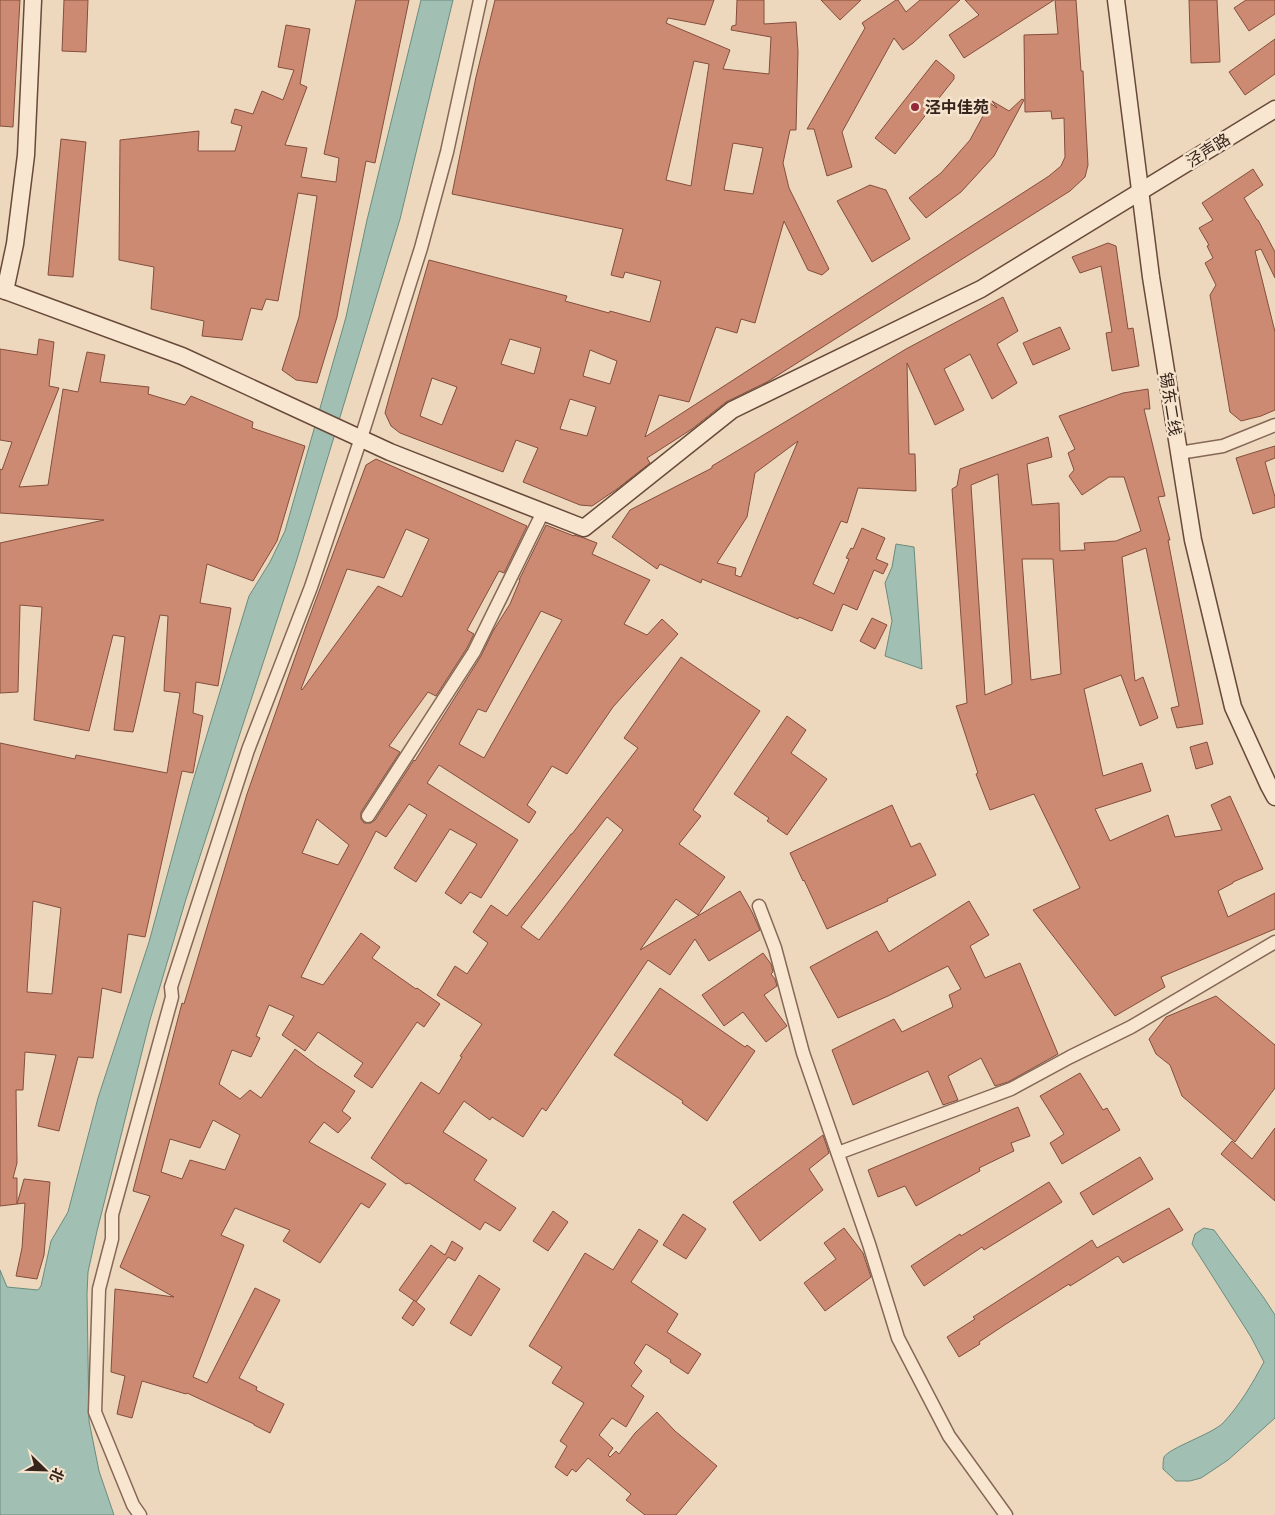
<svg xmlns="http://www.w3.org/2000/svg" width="1275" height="1515" viewBox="0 0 1275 1515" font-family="'Noto Serif','Noto Sans SC',serif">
	<rect width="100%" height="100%" fill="#eed8bd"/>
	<!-- water -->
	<g fill="#a1bfb2" stroke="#698c7e">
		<path d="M421 0H453L400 219 297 559 186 899 150 1020 97 1231 88 1272 87 1294 89 1421 99 1471 114 1515H0V1270L7 1287 38 1290 41 1286 51 1241 68 1212 98 1098 149 942 192 784 249 596 270 562 285 531 346 317 367 220Z"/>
		<path d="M896 544 914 547 922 669 885 656 892 621 885 583 892 567Z"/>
		<path d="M1204 1228 1214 1230 1264 1298 1275 1315V1418L1228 1460 1201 1478 1190 1481H1176L1163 1469C1163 1466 1163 1460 1164 1457 1169 1448 1212 1434 1223 1423 1240 1405 1252 1384 1264 1362L1251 1337 1192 1244 1195 1234Z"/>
	</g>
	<!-- building -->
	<g fill="#cc8a73" stroke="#844e3c" fill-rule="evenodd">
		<path d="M0 0H20L13 127 0 126Z"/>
		<path d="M64 0H88L86 52 62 51Z"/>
		<path d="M356 0H409L375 163 366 161 337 317 317 383 296 380 282 370 299 317 317 196 298 193 278 301 266 299 262 310 251 308 242 340 202 336 204 321 151 309 154 267 119 260 120 140 199 131 198 151H235L242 126 231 123 235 109 253 114 262 91 283 100 294 70 278 67 286 25 310 29 300 84 307 87 285 145 307 148 301 177 336 182 339 158 324 154Z"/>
		<path d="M495 0H714L705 25 668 18 666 23 730 50 723 69 769 74 771 37 731 30 732 26 736 25 737 0H764V24L796 22 798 52 796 130H790L783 163 789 188 829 269 822 275 808 270 784 221 755 323 741 319 737 333 716 327 689 402 659 395 645 437 1049 176 1061 166 1065 157 1064 118 1052 119 1051 111 1025 112 1024 35 1058 34 1055 0H1076L1081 71H1083L1088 165 1085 177 1070 191 767 382 726 402 692 429 647 458 650 463 617 489 592 506 580 505 523 482 538 448 516 440 503 472 400 433 391 426 385 413 389 398 429 260 567 296 565 301 609 313 610 311 650 322 661 281 625 272 623 278 611 275 623 229 452 194 476 77ZM694 61 709 64 691 186 666 180ZM733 143 763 148 753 194 724 190ZM510 339 541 348 534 374 501 364ZM590 350 617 361 610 384 583 376ZM432 378 457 387 442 425 420 416ZM570 399 596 407 587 436 560 429Z"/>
		<path d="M821 0H861L840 20Z"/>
		<path d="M896 0H898L906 12 920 0H960L913 43 903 50 894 38 842 132 852 167 827 176 814 129H807L865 28 862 23Z"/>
		<path d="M965 0H1054L964 58 949 35 979 15Z"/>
		<path d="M1189 0H1217L1220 62 1191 63Z"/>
		<path d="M1246 0H1275V14L1249 31 1234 8Z"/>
		<path d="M1275 39V74L1245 95 1229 72Z"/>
		<path d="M936 60 954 75V79L895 154 875 138Z"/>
		<path d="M1022 99 1024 100 994 156 961 192 926 218 909 198 941 173 970 140 990 103 997 108 992 101 1009 111Z"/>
		<path d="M61 139 86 142 73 277 48 275Z"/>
		<path d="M1253 169 1263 185 1244 198 1257 220H1258L1275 252V278L1261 249 1255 251 1275 332V410L1261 416 1241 421 1230 412 1210 295 1216 285 1205 263 1213 258 1207 246 1209 245 1199 228 1213 220 1202 203Z"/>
		<path d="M870 185 886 190 910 239 872 262 837 201Z"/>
		<path d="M1108 243 1116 246 1128 329 1133 328 1139 366 1112 371 1106 333 1112 332 1101 266 1080 273 1072 257Z"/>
		<path d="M1003 297 1018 331 997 344 1017 383 992 399 970 354 944 369 964 410 935 425 907 363 909 454H915L916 491 858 488 847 523 841 521 813 584 834 594 849 559 846 558 851 548 853 549 862 528 885 538 876 559 888 564 883 574 874 570 857 610 843 604 832 631 799 617 798 619 702 579 701 583 660 564 657 569 612 537 630 510 712 468V466L906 349ZM798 441 741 577 735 575 736 568 717 563 747 517 755 473Z"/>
		<path d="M1060 327 1070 349 1033 365 1023 343Z"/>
		<path d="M39 339 54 342 49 386 59 388 19 487 48 485 63 389 78 392 87 352 105 355 100 382 149 387 148 394 185 405 191 396 253 422 252 428 305 446 277 541 253 581 207 564 200 603 231 608 218 686 196 682 193 713 203 716 193 773 182 771 145 937 128 934 121 993 102 988 93 1058 78 1057 59 1131 38 1126 56 1055 25 1052 23 1090H16L17 1163 13 1178H17V1204L0 1206V743L75 759 76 755 167 773 180 693 164 691 168 616 160 615 133 732 114 730 125 637 113 635 89 731 34 720 42 607 20 605 18 692 0 693V543L104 520 0 513V469L2 470 12 442 0 440V349L37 355ZM33 901 61 908 52 994 27 992Z"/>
		<path d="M1148 389 1150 409H1144L1165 496 1158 497 1170 540H1168L1203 724 1177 728 1171 708 1179 706 1146 548 1122 557 1135 681 1143 677 1158 718 1140 726 1121 675 1084 689 1103 776 1142 763 1151 791 1095 809 1110 841 1168 815 1175 837 1222 830 1211 805 1230 796 1263 869 1233 882V883L1218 891 1228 917 1275 893V929L1161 977 1165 987 1115 1016 1033 910 1080 888 1034 794 990 810 976 774 978 773 956 706 967 703 952 489 957 486 960 469 1048 437 1052 457 1027 464 1032 505 1059 503 1060 551 1085 550 1084 543 1116 541 1141 531 1124 477H1109L1082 495 1069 476 1074 470 1068 453 1075 449 1059 416 1123 393ZM998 474 1012 684 985 695 971 485ZM1022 559H1053L1061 674 1031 680Z"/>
		<path d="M1275 446V458L1265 462 1275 497V507L1253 514 1236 458Z"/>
		<path d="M376 459 527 526 504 573 499 571 467 630 474 634 467 648 436 696 428 692 389 746 400 752 361 812V819L364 823H371L375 820 414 760 415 761 481 656 493 631 510 604 520 580H519L546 525 574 536V535L584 538 597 543 592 554 650 580 624 624 647 635 662 619 678 634 613 707 567 774 552 766 527 805 536 812 529 823 439 765 427 783 518 840 481 898 470 892 461 904 445 893 477 844 450 829 416 882 394 868 427 815 409 804 386 837 376 831 301 977 323 985 361 933 380 947 372 958 416 989 417 988 440 1004 424 1027 417 1022 372 1088 354 1076 363 1063 318 1032 305 1051 282 1035 294 1016 269 1005 256 1036 260 1038 251 1057 232 1050 219 1084 240 1099 250 1090 261 1098 295 1049 316 1065 355 1091 342 1111 351 1118 338 1133 324 1122 309 1142 386 1184 369 1208 361 1203 320 1263 283 1241 290 1230 235 1208 221 1235 244 1245 193 1377 207 1383 255 1288 280 1300 239 1378 257 1387 256 1390 284 1404 270 1433 254 1425V1424L187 1393 186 1394 142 1381 132 1418 117 1414 125 1376 111 1372 115 1289 174 1297 120 1267 150 1196 133 1191 182 1003 184 1004 247 794 305 629 366 465ZM406 529 429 539 402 597 378 586 302 690 301 689 347 569 384 578ZM541 611 562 620 484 758 459 744 478 709 486 712ZM317 819 349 845 338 865 302 853ZM213 1120 240 1135 225 1170 190 1160 182 1179 161 1172 170 1139 200 1148Z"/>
		<path d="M872 618 887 625 875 649 860 641Z"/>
		<path d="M681 657 760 711 693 810 701 816 679 844 725 877 698 915 676 899 640 950 740 891 752 912 760 930 709 961 695 939 670 975 648 960 546 1111 542 1108 523 1137 492 1117 490 1120 464 1101 443 1132 487 1160 474 1180 516 1208 500 1231 485 1222 480 1230 409 1183 406 1184 371 1158 421 1082 439 1094 462 1057 460 1056 482 1024 437 995 455 966 467 974 488 943 473 932 491 905 507 916 571 834H572L638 748 624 738ZM607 817 623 830 539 940 521 927Z"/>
		<path d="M787 716 806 730 791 753 827 779 787 835 767 821 769 818 734 794Z"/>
		<path d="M1207 742 1213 764 1196 769 1190 747Z"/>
		<path d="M892 805 911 847 920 843 936 875 887 899 888 901 827 929 804 880 803 881 790 853Z"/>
		<path d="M969 901 989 935 970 946 985 978 1020 963 1058 1054 1008 1082 995 1086 981 1058 948 1076 958 1100 943 1105 928 1071 853 1105 832 1050 894 1019 902 1032 953 1007 949 995 961 989 948 966 888 996 838 1018 810 967 877 931 889 952Z"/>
		<path d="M763 953 771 964 773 972 771 974 775 979 777 986 764 995 787 1026 766 1042 743 1012 724 1026 702 995Z"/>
		<path d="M660 988 745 1047 747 1045 755 1051 707 1121 682 1103 683 1101 614 1055Z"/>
		<path d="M1216 996 1275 1045V1088L1235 1142 1182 1096 1170 1065 1156 1054 1149 1039 1166 1017Z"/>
		<path d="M1080 1073 1103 1110 1107 1108 1120 1130 1062 1164 1050 1143 1064 1134 1040 1096Z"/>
		<path d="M1018 1107 1030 1136 1011 1143 1014 1151 979 1168 980 1171 916 1206 905 1186 878 1197 868 1170Z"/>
		<path d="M1275 1128V1201L1221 1154 1232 1141 1252 1159Z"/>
		<path d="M823 1135 829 1153 809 1169 823 1190 760 1241 733 1202Z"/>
		<path d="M1140 1157 1153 1179 1093 1215 1080 1193Z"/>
		<path d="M24 1179 50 1182 44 1255 37 1279 16 1276 22 1248 25 1203 17 1204Z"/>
		<path d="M1049 1182 1062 1202 984 1250 982 1247 924 1286 911 1266 960 1234 961 1236Z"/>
		<path d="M1169 1208 1183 1230 1123 1263 1118 1256 1070 1286 1069 1284 1006 1324 979 1342 980 1344 959 1357 947 1337 975 1319 973 1317 1092 1240 1097 1248Z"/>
		<path d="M553 1211 568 1222 548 1251 533 1241Z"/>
		<path d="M683 1214 706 1229 686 1259 663 1245Z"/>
		<path d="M844 1228 863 1253 871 1277 825 1311 804 1283 836 1259 824 1243Z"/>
		<path d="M639 1229 658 1241 631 1282 678 1314 667 1332 701 1354 688 1374 670 1362 671 1360 646 1344 634 1363 642 1371 631 1386 644 1396 626 1427 612 1418 599 1435 613 1448 608 1455 610 1457 616 1451 619 1454 635 1433 657 1412 675 1431 717 1466 676 1515H645L626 1500 631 1494 588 1458 576 1472 572 1469 567 1476 555 1467 567 1446 560 1441 584 1403 552 1383 562 1367 529 1346 585 1253 613 1270Z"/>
		<path d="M452 1241 463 1248 455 1261 448 1257 416 1302 399 1290 431 1245 445 1255Z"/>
		<path d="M479 1275 500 1289 471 1336 450 1323Z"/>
		<path d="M414 1300 425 1309 413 1326 402 1318Z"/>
	</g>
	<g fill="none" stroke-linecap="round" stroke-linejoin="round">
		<!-- street casing -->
		<g stroke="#856857" stroke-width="15">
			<g id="street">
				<path d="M1179 453 1223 446 1275 425"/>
				<path d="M368 816 474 652 543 512"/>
				<path d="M759 906 775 948 803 1053 869 1244 898 1338 949 1436 1006 1515"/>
				<path d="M838 1153 1011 1089 1070 1057 1131 1027 1275 942"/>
				<path d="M140 1515 133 1505 95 1412 99 1289 112 1239V1215L172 997 171 987 248 750 311 587 361 438 421 248 447 152 480 0"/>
			</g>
		</g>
		<!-- secondary casing -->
		<g stroke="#674a3a" stroke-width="19">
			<g id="secondary">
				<path d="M1116 0 1151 277 1193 540 1233 707 1269 786 1275 797"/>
				<path d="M0 289 182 356 390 452 584 528 732 410 981 289 1275 109"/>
				<path d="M5 291 15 244 26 155 33 0"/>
			</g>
		</g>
		<!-- street -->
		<use href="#street" stroke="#f9e6d0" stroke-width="12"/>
		<!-- secondary -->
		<use href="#secondary" stroke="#f9e6d0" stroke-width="16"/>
	</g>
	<!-- markers -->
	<circle fill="#942738" stroke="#f5e3cd" stroke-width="2" cx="915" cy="107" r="5"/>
	<g text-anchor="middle" stroke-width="5" stroke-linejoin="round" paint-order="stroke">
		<!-- poi labels -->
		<g font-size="16" font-weight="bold" fill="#35241b" stroke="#f5e3cd" text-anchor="start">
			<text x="925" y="113">泾中佳苑</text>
		</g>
		<!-- street labels -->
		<g font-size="16" fill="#35241b" stroke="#f5e3cd">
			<text transform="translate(1208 150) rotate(-32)" y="6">泾声路</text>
			<text transform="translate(1171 404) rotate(81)" y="6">锡东二线</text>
		</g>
	</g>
	<!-- north arrow -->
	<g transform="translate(45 1470) rotate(113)" stroke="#f5e3cd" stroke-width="4" paint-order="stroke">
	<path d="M0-4L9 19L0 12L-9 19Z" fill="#35241b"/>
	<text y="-8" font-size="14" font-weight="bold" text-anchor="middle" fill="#35241b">北</text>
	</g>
</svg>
